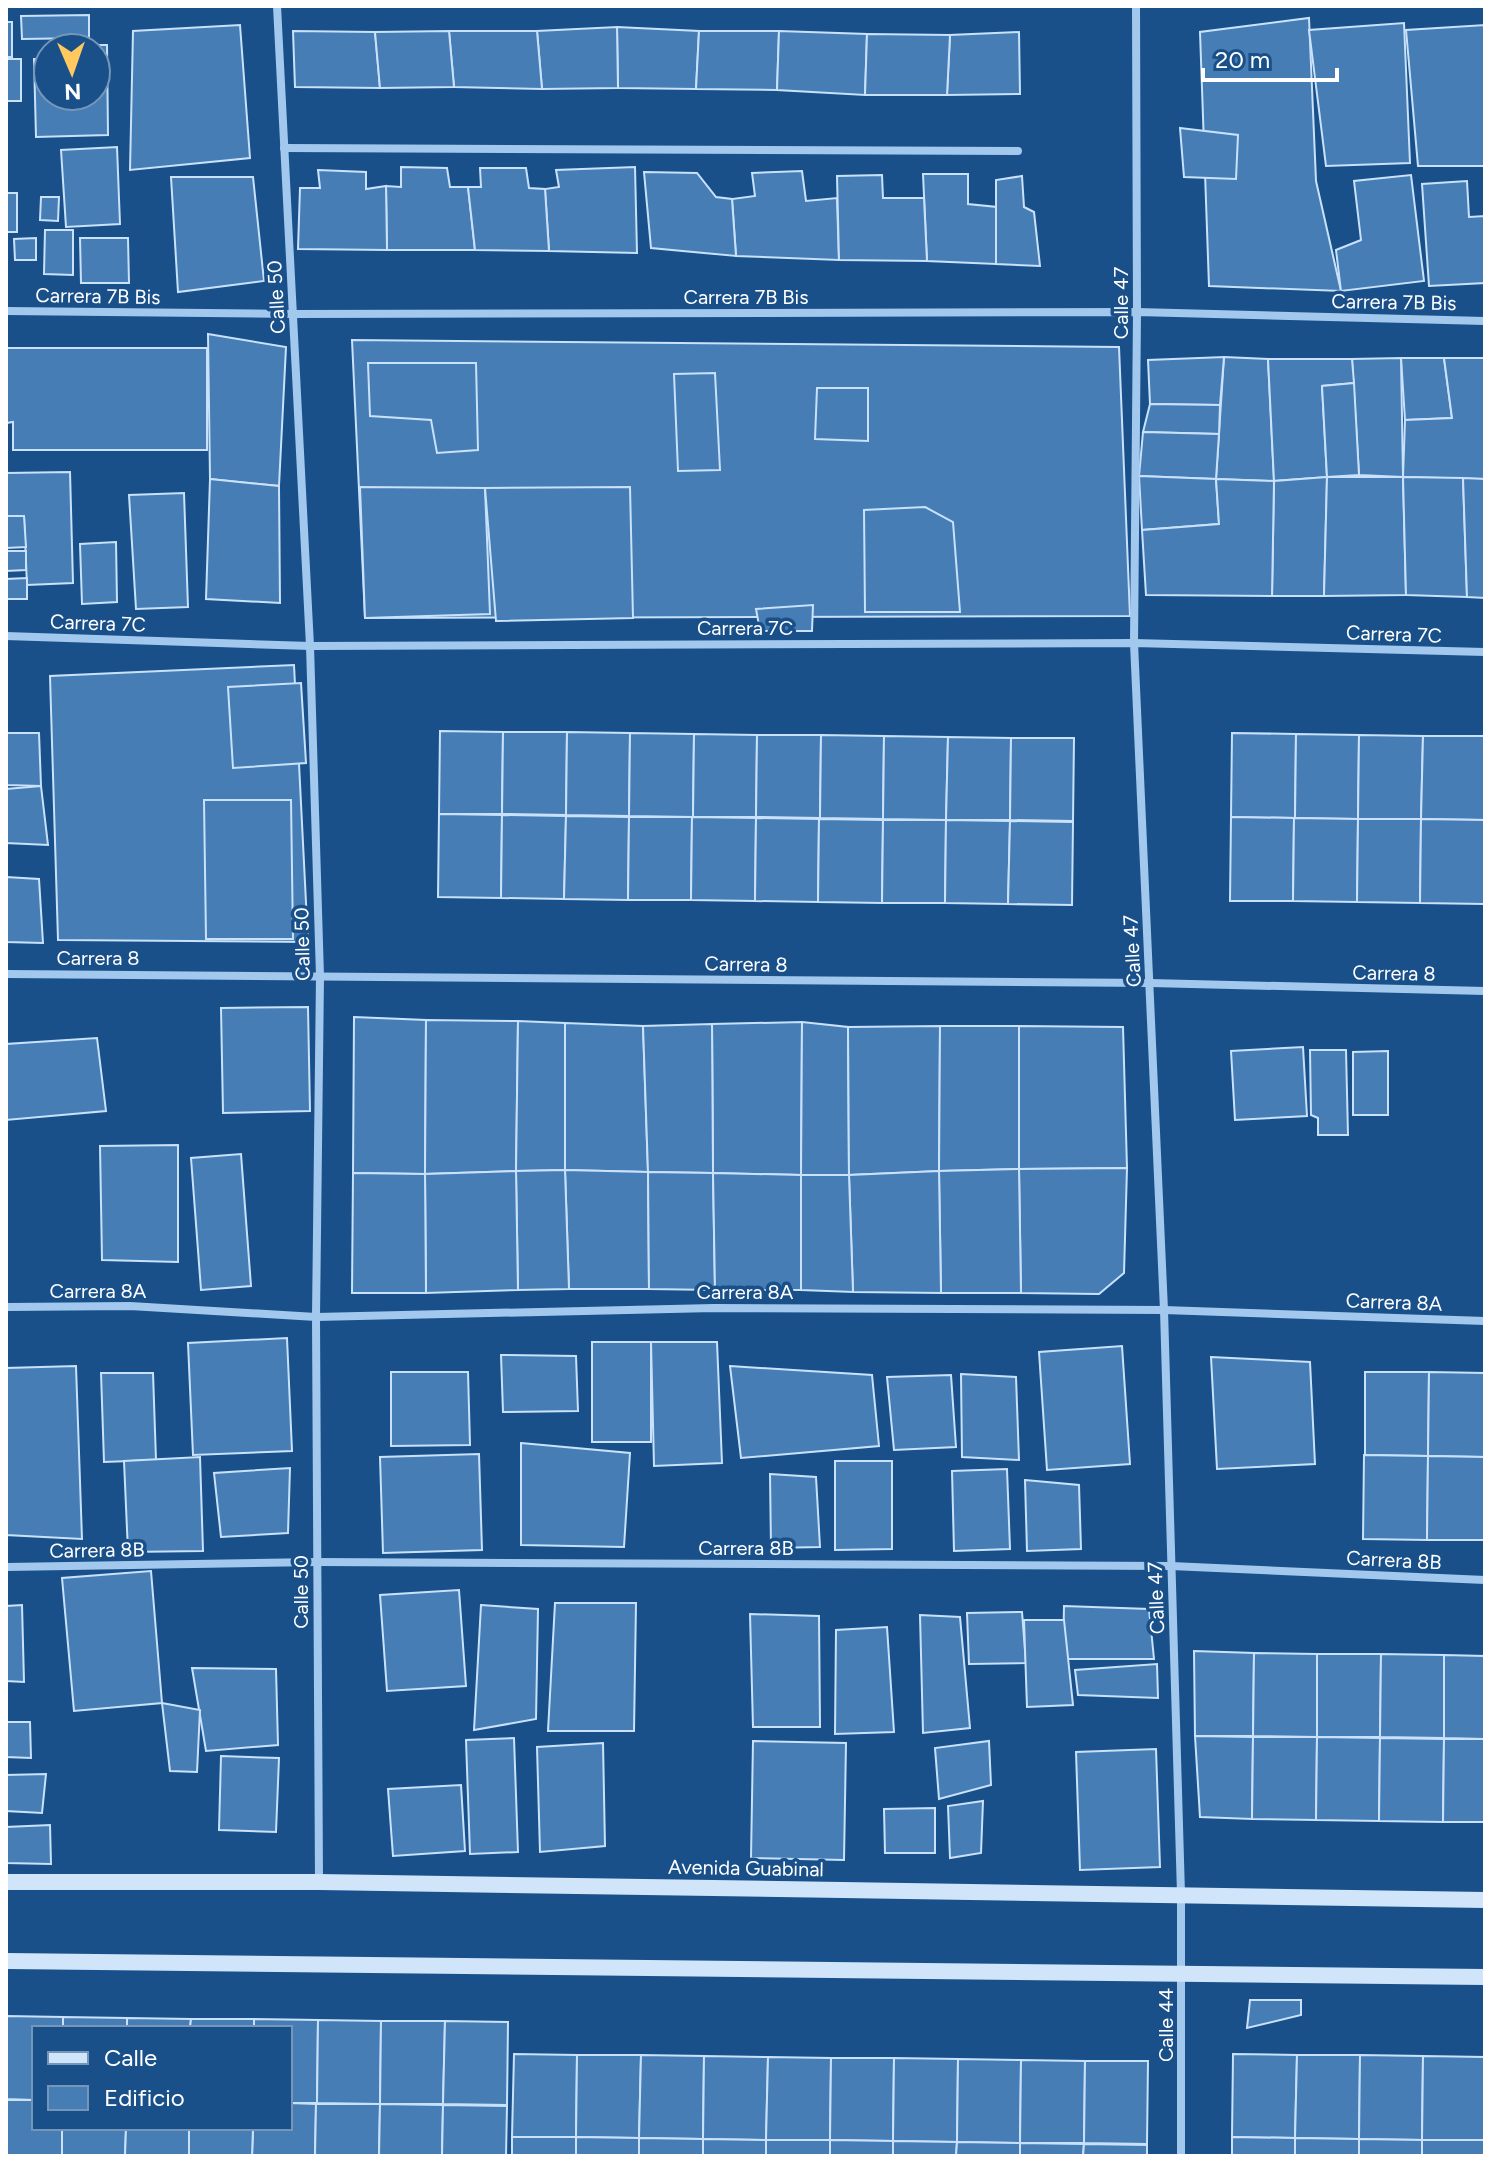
<svg xmlns="http://www.w3.org/2000/svg" width="1491" height="2162" viewBox="0 0 1491 2162" font-family="Figtree,sans-serif">
	<rect width="100%" height="100%" fill="#19508a"/>
	<!-- building -->
	<g fill="#467db5" stroke="#c9e1fa" stroke-width="2">
		<path d="M89 15V38L22 39 21 16Z"/>
		<path d="M1309 18 1316 181 1341 291 1209 286 1200 32Z"/>
		<rect x="6" y="22" width="6" height="35"/>
		<path d="M1404 23 1410 163 1326 166 1309 30Z"/>
		<path d="M240 25 250 158 130 170 133 31Z"/>
		<path d="M1485 25V166H1418L1406 30Z"/>
		<path d="M617 27 699 31 696 89 618 88Z"/>
		<path d="M617 27 618 88 542 89 537 31Z"/>
		<path d="M293 31 375 32 380 88 295 87Z"/>
		<path d="M449 31H537L542 89 454 87Z"/>
		<path d="M449 31 454 87 380 88 375 32Z"/>
		<path d="M699 31H779L777 90 696 89Z"/>
		<path d="M779 31 867 34 865 95 777 90Z"/>
		<path d="M1019 32 1020 94 947 95 950 35Z"/>
		<path d="M867 34 950 35 947 95H865Z"/>
		<path d="M77 45H107L108 135 36 137 34 59H48V96H96V48H77Z"/>
		<rect x="6" y="59" width="15" height="42"/>
		<path d="M1180 128 1238 135 1236 179 1184 177Z"/>
		<path d="M117 147 120 224 66 227 61 150Z"/>
		<path d="M401 167 447 168 450 187H468L475 250H387L386 186 401 187Z"/>
		<path d="M635 167 637 253 549 251 545 189 559 187 556 170Z"/>
		<path d="M480 168H526L529 188 545 189 549 251 475 250 468 187H481Z"/>
		<path d="M318 170 366 172V189L386 186 387 250 298 249 300 188H320Z"/>
		<path d="M802 171 806 201 837 198 839 260 736 256 732 199 755 196 752 173Z"/>
		<path d="M644 172 697 173 716 197 732 199 736 256 651 248Z"/>
		<path d="M923 174H968V204L997 207 996 264 927 261Z"/>
		<path d="M882 175 883 198H924L927 261 839 260 837 176Z"/>
		<path d="M1411 175 1424 281 1341 291 1336 250 1361 240 1354 181Z"/>
		<path d="M1022 176 1024 207 1034 212 1040 266 996 264V180Z"/>
		<path d="M171 177H253L264 281 178 292Z"/>
		<path d="M1467 181 1469 217 1485 216V283L1429 286 1422 184Z"/>
		<rect x="6" y="193" width="11" height="39"/>
		<path d="M41 197H59L58 221 40 220Z"/>
		<path d="M45 230H73V275L44 274Z"/>
		<path d="M36 238V260H15L14 239Z"/>
		<path d="M80 238H128L129 283H81Z"/>
		<path d="M208 334 286 347 279 486 210 479Z"/>
		<path d="M352 340 1119 347 1130 616 365 618Z"/>
		<path d="M6 348H207V450H13V422L6 423Z"/>
		<path d="M1224 357 1268 359 1274 481 1216 479Z"/>
		<path d="M1224 357 1220 405 1150 404 1148 360Z"/>
		<path d="M1401 358H1444L1452 418 1405 420Z"/>
		<path d="M1401 358 1403 477 1359 475 1352 359Z"/>
		<path d="M1444 358H1485V479L1403 477 1405 420 1452 418Z"/>
		<path d="M1268 359H1352L1354 383 1322 386 1327 477 1274 481Z"/>
		<path d="M368 363H476L478 450 437 453 431 420 370 416Z"/>
		<path d="M715 373 720 470 678 471 674 374Z"/>
		<path d="M1354 383 1359 475 1327 477 1322 386Z"/>
		<path d="M817 388H868V441L815 439Z"/>
		<path d="M1150 404 1220 405 1219 434 1143 432Z"/>
		<path d="M1143 432 1219 434 1216 479 1139 476Z"/>
		<path d="M70 472 73 583 27 585 24 516H6V473Z"/>
		<path d="M1139 476 1216 479 1219 524 1142 530Z"/>
		<path d="M1327 477 1324 596H1272L1274 481Z"/>
		<path d="M1327 477H1403L1406 595 1324 596Z"/>
		<path d="M1403 477 1463 478 1467 597 1406 595Z"/>
		<path d="M1463 478 1485 479V598L1467 597Z"/>
		<path d="M210 479 279 486 280 603 206 599Z"/>
		<path d="M1216 479 1274 481 1272 596 1146 595 1142 530 1219 524Z"/>
		<path d="M360 487 485 488 490 614 365 618Z"/>
		<path d="M630 487 633 618 496 621 485 488Z"/>
		<path d="M184 493 188 607 136 609 129 495Z"/>
		<path d="M925 507 953 522 960 612H865L864 510Z"/>
		<path d="M6 516H24L26 547 6 548Z"/>
		<path d="M116 542 117 602 82 604 80 544Z"/>
		<path d="M6 551H26V570L6 571Z"/>
		<path d="M27 578V599H6V579Z"/>
		<path d="M813 605 812 631H760L756 609Z"/>
		<path d="M294 665 308 942 58 940 50 676Z"/>
		<path d="M301 683 306 763 233 768 228 687Z"/>
		<path d="M440 731 503 732 502 814H439Z"/>
		<path d="M503 732H567L566 815 502 814Z"/>
		<path d="M567 732 630 733 629 816 566 815Z"/>
		<path d="M6 733H39L41 786 6 785Z"/>
		<path d="M630 733 694 734 693 817 629 816Z"/>
		<path d="M1232 733 1296 734 1295 818 1231 817Z"/>
		<path d="M694 734 757 735 756 817H693Z"/>
		<path d="M1296 734 1359 735 1358 819 1295 818Z"/>
		<path d="M757 735H821L820 818 756 817Z"/>
		<path d="M821 735 884 736 883 819 820 818Z"/>
		<path d="M1359 735 1423 736 1421 819H1358Z"/>
		<path d="M884 736 948 737 946 820 883 819Z"/>
		<path d="M1423 736H1485V820L1421 819Z"/>
		<path d="M948 737 1011 738 1010 820H946Z"/>
		<path d="M1011 738H1074L1073 821 1010 820Z"/>
		<path d="M41 786 48 845 6 843V789Z"/>
		<path d="M204 800H291L293 939H206Z"/>
		<path d="M439 814 502 815 501 898 438 897Z"/>
		<path d="M502 815 566 816 564 899 501 898Z"/>
		<path d="M566 816 629 817 628 900 564 899Z"/>
		<path d="M629 817H692L691 900H628Z"/>
		<path d="M692 817 756 818 755 901 691 900Z"/>
		<path d="M1231 817 1294 818 1293 901H1230Z"/>
		<path d="M756 818 819 819 818 902 755 901Z"/>
		<path d="M1294 818 1358 819 1357 902 1293 901Z"/>
		<path d="M819 819 883 820 882 903 818 902Z"/>
		<path d="M1358 819H1421L1420 903 1357 902Z"/>
		<path d="M1421 819 1485 820 1484 904 1420 903Z"/>
		<path d="M883 820H946L945 903H882Z"/>
		<path d="M946 820 1010 821 1008 904 945 903Z"/>
		<path d="M1010 821 1073 822 1072 905 1008 904Z"/>
		<path d="M6 877 39 879 43 943 6 942Z"/>
		<path d="M308 1007 310 1111 223 1113 221 1008Z"/>
		<path d="M354 1017 426 1020 425 1174 353 1173Z"/>
		<path d="M426 1020 518 1021 516 1171 425 1174Z"/>
		<path d="M518 1021 565 1023V1170L516 1171Z"/>
		<path d="M802 1022 801 1175 713 1173 712 1024Z"/>
		<path d="M802 1022 848 1027 849 1175H801Z"/>
		<path d="M565 1023 643 1026 648 1172 565 1170Z"/>
		<path d="M712 1024 713 1173 648 1172 643 1026Z"/>
		<path d="M940 1026 939 1171 849 1175 848 1027Z"/>
		<path d="M940 1026H1019V1169L939 1171Z"/>
		<path d="M1019 1026 1123 1027 1127 1168 1019 1169Z"/>
		<path d="M97 1038 106 1111 6 1120V1044Z"/>
		<path d="M1303 1047 1307 1116 1235 1120 1231 1051Z"/>
		<path d="M1310 1050H1346L1348 1135H1318V1118L1311 1115Z"/>
		<path d="M1388 1051V1115H1353V1052Z"/>
		<path d="M178 1145V1262L102 1260 100 1146Z"/>
		<path d="M241 1154 251 1286 201 1290 191 1158Z"/>
		<path d="M1127 1168 1124 1273 1099 1294 1021 1293 1019 1169Z"/>
		<path d="M1019 1169 1021 1293H941L939 1171Z"/>
		<path d="M565 1170 648 1172 649 1289H569Z"/>
		<path d="M565 1170 569 1289 518 1290 516 1171Z"/>
		<path d="M516 1171 518 1290 426 1293 425 1174Z"/>
		<path d="M939 1171 941 1293 853 1292 849 1175Z"/>
		<path d="M648 1172 713 1173 715 1290 649 1289Z"/>
		<path d="M353 1173 425 1174 426 1293H352Z"/>
		<path d="M713 1173 801 1175V1290H715Z"/>
		<path d="M801 1175H849L853 1292 801 1290Z"/>
		<path d="M287 1338 292 1451 193 1455 188 1343Z"/>
		<rect x="592" y="1342" width="59" height="100"/>
		<path d="M651 1342H717L722 1463 654 1466Z"/>
		<path d="M1122 1346 1130 1464 1047 1470 1039 1352Z"/>
		<path d="M501 1355 576 1356 578 1411 503 1412Z"/>
		<path d="M1211 1357 1310 1362 1315 1464 1217 1469Z"/>
		<path d="M76 1366 82 1539 6 1535V1368Z"/>
		<path d="M730 1366 872 1375 879 1446 741 1458Z"/>
		<path d="M391 1372H468L470 1445 391 1446Z"/>
		<path d="M1365 1372H1429L1428 1456 1365 1455Z"/>
		<path d="M1429 1372 1485 1373V1457L1428 1456Z"/>
		<path d="M101 1373H153L156 1460 104 1462Z"/>
		<path d="M961 1374 1016 1377 1019 1460 962 1457Z"/>
		<path d="M951 1375 956 1447 894 1450 887 1377Z"/>
		<path d="M521 1443 630 1453 624 1547 521 1545Z"/>
		<path d="M479 1454 482 1550 383 1553 380 1457Z"/>
		<path d="M1364 1455 1428 1456 1427 1540 1363 1539Z"/>
		<path d="M1428 1456 1485 1457V1540H1427Z"/>
		<path d="M200 1457 203 1551 128 1552 124 1461Z"/>
		<path d="M835 1461H892V1549L835 1550Z"/>
		<path d="M290 1468 288 1533 221 1537 214 1473Z"/>
		<path d="M1007 1469 1010 1549 954 1551 952 1471Z"/>
		<path d="M770 1474 816 1477 820 1547 771 1548Z"/>
		<path d="M1025 1480 1079 1485 1081 1549 1027 1551Z"/>
		<path d="M151 1571 162 1703 74 1711 62 1578Z"/>
		<path d="M459 1590 466 1686 387 1691 380 1595Z"/>
		<path d="M555 1603H636L634 1731H548Z"/>
		<path d="M22 1605 24 1682 6 1681V1606Z"/>
		<path d="M481 1605 538 1609 536 1719 474 1730Z"/>
		<path d="M1064 1606 1149 1609 1154 1659H1063Z"/>
		<path d="M1022 1612 1026 1663 969 1664 967 1613Z"/>
		<path d="M750 1614 819 1616 820 1727H753Z"/>
		<path d="M920 1615 960 1617 970 1728 923 1733Z"/>
		<path d="M1024 1620H1064L1073 1705 1027 1707Z"/>
		<path d="M887 1627 894 1732 835 1734 836 1630Z"/>
		<path d="M1194 1651 1254 1653 1253 1736H1195Z"/>
		<path d="M1254 1653 1317 1654V1737L1253 1736Z"/>
		<path d="M1317 1654H1381L1380 1737H1317Z"/>
		<path d="M1381 1654 1444 1655V1738L1380 1737Z"/>
		<path d="M1444 1655 1485 1656V1739L1444 1738Z"/>
		<path d="M1157 1664 1158 1698 1078 1695 1075 1670Z"/>
		<path d="M192 1668 276 1669 278 1745 206 1751Z"/>
		<path d="M162 1703 200 1710 197 1772 170 1771Z"/>
		<path d="M6 1722H30L31 1758 6 1757Z"/>
		<path d="M1195 1736 1253 1737 1252 1819 1200 1817Z"/>
		<path d="M1253 1737H1317L1316 1820 1252 1819Z"/>
		<path d="M1317 1737 1380 1738 1379 1821 1316 1820Z"/>
		<path d="M514 1738 518 1852 470 1854 466 1740Z"/>
		<path d="M1380 1738 1444 1739 1443 1822 1379 1821Z"/>
		<path d="M1444 1739H1485V1822H1443Z"/>
		<path d="M753 1741 846 1743 844 1860 751 1858Z"/>
		<path d="M989 1741 991 1785 939 1799 935 1748Z"/>
		<path d="M603 1743 605 1846 540 1852 537 1747Z"/>
		<path d="M1156 1749 1160 1867 1080 1870 1076 1752Z"/>
		<path d="M221 1756 279 1758 276 1832 219 1830Z"/>
		<path d="M46 1774 42 1813 6 1811V1775Z"/>
		<path d="M461 1785 465 1851 393 1856 388 1789Z"/>
		<path d="M983 1801 981 1853 950 1858 948 1806Z"/>
		<path d="M935 1808V1853H885L884 1809Z"/>
		<path d="M50 1825 51 1864 6 1863V1827Z"/>
		<path d="M1250 2000H1301V2015L1247 2028Z"/>
		<path d="M6 2016 63 2017V2028H34V2100L6 2099Z"/>
		<path d="M63 2017 127 2018V2028H63Z"/>
		<path d="M127 2018 191 2019 190 2028H127Z"/>
		<path d="M191 2019H254V2028H190Z"/>
		<path d="M254 2019 318 2020 317 2103H290V2028H254Z"/>
		<path d="M318 2020 381 2021 380 2104 317 2103Z"/>
		<path d="M381 2021H445L443 2104H380Z"/>
		<path d="M445 2021 508 2022 507 2105 443 2104Z"/>
		<path d="M514 2054 577 2055 576 2137H512Z"/>
		<path d="M1233 2054 1297 2055 1295 2138 1232 2137Z"/>
		<path d="M577 2055H641L639 2138 576 2137Z"/>
		<path d="M641 2055 704 2056 703 2139 639 2138Z"/>
		<path d="M1297 2055H1360L1359 2139 1295 2138Z"/>
		<path d="M1360 2055 1423 2056 1422 2140 1359 2139Z"/>
		<path d="M704 2056 768 2057 766 2140 703 2139Z"/>
		<path d="M1423 2056 1485 2057V2140H1422Z"/>
		<path d="M768 2057 831 2058 830 2140H766Z"/>
		<path d="M831 2058H894L893 2141 830 2140Z"/>
		<path d="M894 2058 958 2059 957 2142 893 2141Z"/>
		<path d="M958 2059 1021 2060 1020 2143 957 2142Z"/>
		<path d="M1021 2060 1085 2061 1084 2143H1020Z"/>
		<path d="M1085 2061H1148L1147 2144 1084 2143Z"/>
		<path d="M6 2100H34V2128H62V2156H6Z"/>
		<path d="M290 2103 316 2104 315 2156H252L253 2128H290Z"/>
		<path d="M316 2104H380L379 2156H315Z"/>
		<path d="M380 2104 443 2105 442 2156H379Z"/>
		<path d="M443 2105 507 2106 506 2156H442Z"/>
		<path d="M62 2128H126L125 2156H62Z"/>
		<path d="M126 2128H189V2156H125Z"/>
		<path d="M189 2128H253L252 2156H189Z"/>
		<rect x="512" y="2137" width="64" height="19"/>
		<path d="M576 2137 639 2138V2156H576Z"/>
		<path d="M1232 2137 1295 2138V2156H1232Z"/>
		<path d="M639 2138 703 2139V2156H639Z"/>
		<path d="M1295 2138 1359 2139V2156H1295Z"/>
		<path d="M703 2139 766 2140V2156H703Z"/>
		<path d="M1359 2139 1422 2140V2156H1359Z"/>
		<rect x="766" y="2140" width="64" height="16"/>
		<path d="M830 2140 893 2141V2156H830Z"/>
		<rect x="1422" y="2140" width="63" height="16"/>
		<path d="M893 2141 957 2142 956 2156H893Z"/>
		<path d="M957 2142 1020 2143V2156H956Z"/>
		<path d="M1020 2143 1084 2144 1083 2156H1020Z"/>
		<path d="M1084 2144 1147 2145V2156H1083Z"/>
	</g>
	<g fill="none" stroke-linecap="round" stroke-linejoin="round">
		<!-- minor -->
		<g stroke="#a3c8ee" stroke-width="8">
			<path d="M277 6 310 646 320 976 316 1317 319 1882"/>
			<path d="M1136 6 1137 312 1134 643 1164 1310 1181 1894V2156"/>
			<path d="M284 148 1018 151"/>
			<path d="M6 311 293 314 1137 312 1485 321"/>
			<path d="M6 636 310 646 1134 643 1485 652"/>
			<path d="M6 974 1150 983 1485 991"/>
			<path d="M6 1307 130 1306 316 1317 714 1308 1164 1310 1485 1321"/>
			<path d="M6 1567 317 1562 1171 1566 1485 1580"/>
		</g>
		<!-- secondary -->
		<g stroke="#d0e4fa" stroke-width="16">
			<path d="M6 1882H319L1485 1900"/>
			<path d="M6 1961 1485 1977"/>
		</g>
	</g>
	<g text-anchor="middle" stroke-width="7" stroke-linejoin="round" paint-order="stroke">
		<!-- street labels -->
		<g font-size="20" fill="#fff" stroke="#19508a">
			<text transform="translate(98 296) rotate(1)" y="7">Carrera 7B Bis</text>
			<text transform="translate(276 297) rotate(-93)" y="7">Calle 50</text>
			<text x="746" y="304">Carrera 7B Bis</text>
			<text transform="translate(1394 302) rotate(1)" y="7">Carrera 7B Bis</text>
			<text transform="translate(1121 303) rotate(-90)" y="7">Calle 47</text>
			<text transform="translate(98 623) rotate(2)" y="7">Carrera 7C</text>
			<text x="745" y="635">Carrera 7C</text>
			<text transform="translate(1394 634) rotate(2)" y="7">Carrera 7C</text>
			<text transform="translate(302 944) rotate(-91)" y="7">Calle 50</text>
			<text transform="translate(1132 951) rotate(-93)" y="7">Calle 47</text>
			<text x="98" y="965">Carrera 8</text>
			<text transform="translate(746 964) rotate(1)" y="7">Carrera 8</text>
			<text transform="translate(1394 973) rotate(1)" y="7">Carrera 8</text>
			<text x="98" y="1298">Carrera 8A</text>
			<text x="745" y="1299">Carrera 8A</text>
			<text transform="translate(1394 1302) rotate(2)" y="7">Carrera 8A</text>
			<text x="746" y="1555">Carrera 8B</text>
			<text transform="translate(97 1550) rotate(-1)" y="7">Carrera 8B</text>
			<text transform="translate(1394 1560) rotate(3)" y="7">Carrera 8B</text>
			<text transform="translate(301 1592) rotate(-90)" y="7">Calle 50</text>
			<text transform="translate(1156 1598) rotate(-92)" y="7">Calle 47</text>
			<text transform="translate(746 1868) rotate(1)" y="7">Avenida Guabinal</text>
			<text transform="translate(1166 2025) rotate(-90)" y="7">Calle 44</text>
		</g>
	</g>
	<!-- border -->
	<rect width="1491" height="2162" fill="none" stroke="#ffffff" stroke-width="16"/>
	<!-- legend -->
	<rect x="32" y="2026" width="260" height="104" fill="#19508a" stroke="#7596b9" stroke-width="2"/>
	<rect x="48" y="2052" width="40" height="12" fill="#d0e4fa" stroke="#7596b9" stroke-width="2"/>
	<text x="104" y="2066" font-size="24" fill="#ffffff">Calle</text>
	<rect x="48" y="2086" width="40" height="24" fill="#467db5" stroke="#7596b9" stroke-width="2"/>
	<text x="104" y="2106" font-size="24" fill="#ffffff">Edificio</text>
	<!-- north arrow -->
	<g transform="translate(72 72) rotate(178)"><circle r="38" fill="#19508a" stroke="#7596b9" stroke-width="2"/>
	<path d="M0-6L14 30L0 20L-14 30Z" fill="#ffc95f"/>
	<text y="-12" font-size="22" font-weight="bold" text-anchor="middle" fill="#ffffff">N</text>
	</g>
	<!-- scale -->
	<path d="M1203 68v12h134v-12" fill="none" stroke="#ffffff" stroke-width="4"/>
	<text x="1215" y="68" font-size="24" fill="#ffffff" stroke="#19508a" stroke-width="6" paint-order="stroke">20 m</text>
</svg>
